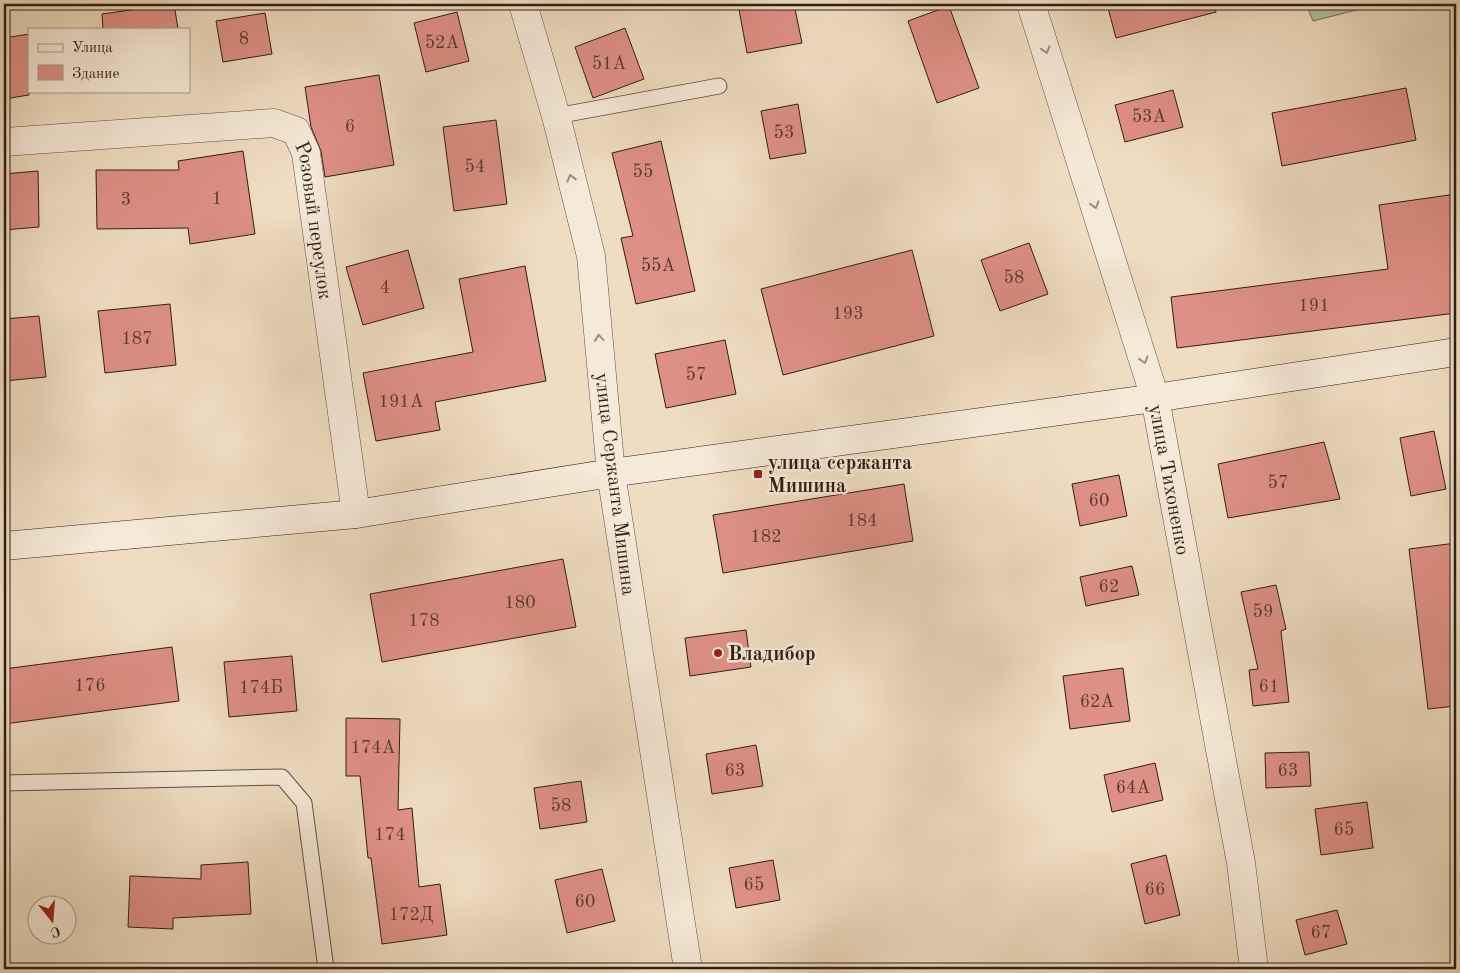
<svg xmlns="http://www.w3.org/2000/svg" width="1460" height="973" viewBox="0 0 1460 973" font-family="'Old Standard TT',serif">
	<rect width="100%" height="100%" fill="#efddc2"/>
	<filter id="stains"><feTurbulence type="fractalNoise" baseFrequency=".004" numOctaves="4"/><feColorMatrix values="0 0 0 0 .2 0 0 0 0 .09 0 0 0 0 .02 0 0 0 .5 -.17"/></filter>
	<radialGradient id="worn" r=".72"><stop offset=".6" stop-color="#630" stop-opacity="0"/><stop offset="1" stop-color="#630" stop-opacity=".3"/></radialGradient>
	<!-- green -->
	<path fill="#b2c298" stroke="#707057" d="M1306 4H1380L1313 21Z"/>
	<!-- building -->
	<g fill="#df9086" stroke="#2e1e16">
		<path d="M174 4 178 29H103L102 14Z"/>
		<path d="M738 4H794L802 43 747 53Z"/>
		<path d="M1107 4H1214L1216 12 1116 38Z"/>
		<path d="M949 6 979 88 937 103 908 21Z"/>
		<path d="M457 12 469 61 426 72 414 23Z"/>
		<path d="M265 13 272 54 223 62 216 21Z"/>
		<path d="M625 28 644 79 593 98 575 47Z"/>
		<path d="M29 34V95L4 99V38Z"/>
		<path d="M379 75 394 165 325 177 321 151 311 127 305 87Z"/>
		<path d="M1406 88 1416 140 1282 166 1272 113Z"/>
		<path d="M1173 90 1183 127 1125 142 1115 105Z"/>
		<path d="M798 104 806 153 770 159 761 111Z"/>
		<path d="M496 120 507 204 454 211 443 127Z"/>
		<path d="M661 141 695 291 636 304 621 238 633 236 612 153Z"/>
		<path d="M243 151 255 234 190 244 188 228 97 229 96 170H179L178 161Z"/>
		<path d="M38 171 39 227 4 230V174Z"/>
		<path d="M1456 194V313L1177 348 1171 297 1388 269 1379 205Z"/>
		<path d="M1029 243 1048 294 1000 311 981 260Z"/>
		<path d="M408 250 424 308 363 325 346 267Z"/>
		<path d="M912 250 934 336 783 375 761 289Z"/>
		<path d="M525 266 546 381 435 402 440 430 376 441 363 373 473 352 459 279Z"/>
		<path d="M170 304 176 365 105 373 98 311Z"/>
		<path d="M39 316 46 377 4 381V319Z"/>
		<path d="M725 340 736 394 666 408 655 354Z"/>
		<path d="M1434 431 1446 489 1411 496 1400 438Z"/>
		<path d="M1324 442 1340 499 1228 518 1218 464Z"/>
		<path d="M1119 475 1127 516 1080 526 1072 484Z"/>
		<path d="M904 484 913 541 723 573 713 515Z"/>
		<path d="M1456 543V706L1428 709 1409 549Z"/>
		<path d="M563 559 576 627 382 662 370 594Z"/>
		<path d="M1132 566 1139 595 1086 606 1080 577Z"/>
		<path d="M1276 585 1286 629 1281 631 1289 702 1253 706 1249 670 1258 669 1241 592Z"/>
		<path d="M746 630 751 667 690 676 685 638Z"/>
		<path d="M172 647 179 701 4 724V669Z"/>
		<path d="M292 656 297 711 229 717 224 662Z"/>
		<path d="M1123 668 1130 721 1070 729 1063 676Z"/>
		<path d="M346 718 400 719 398 810 412 808 419 887 440 884 447 935 382 944 371 858H368L360 776H346Z"/>
		<path d="M756 745 763 786 712 794 706 754Z"/>
		<path d="M1309 752 1311 786 1266 788 1265 753Z"/>
		<path d="M1155 763 1163 800 1112 812 1104 775Z"/>
		<path d="M581 781 587 822 540 829 534 788Z"/>
		<path d="M1367 802 1373 848 1321 855 1315 809Z"/>
		<path d="M1166 855 1180 915 1145 924 1131 864Z"/>
		<path d="M773 860 780 900 736 908 729 868Z"/>
		<path d="M248 862 251 914 173 918V929L128 927 130 876 201 879V865Z"/>
		<path d="M602 869 615 921 567 933 555 880Z"/>
		<path d="M1337 910 1347 944 1305 955 1296 920Z"/>
	</g>
	<g fill="none" stroke-linecap="round" stroke-linejoin="round">
		<!-- service casing -->
		<g stroke="#5e4e41" stroke-width="17">
			<g id="service">
				<path d="M556 116 719 86"/>
				<path d="M4 783 282 777 304 803 326 969"/>
			</g>
		</g>
		<!-- minor casing -->
		<g stroke="#5e4e41" stroke-width="29">
			<g id="minor">
				<path id="s1" d="M1031 4 1155 398 1241 863 1254 969"/>
				<path id="s2" d="M4 142 274 123 296 131 306 153 356 514"/>
				<path d="M611 473 688 969"/>
			</g>
		</g>
		<!-- tertiary casing -->
		<g stroke="#5e4e41" stroke-width="29">
			<path id="tertiary" d="M523 4 556 116 591 256 611 473"/>
		</g>
		<!-- secondary casing -->
		<g stroke="#2e1e16" stroke-width="29">
			<path id="secondary" d="M4 546 356 514 611 473 1155 398 1456 352"/>
		</g>
		<!-- service -->
		<use href="#service" stroke="#f5e9d7" stroke-width="15"/>
		<!-- minor -->
		<use href="#minor" stroke="#f5e9d7" stroke-width="28"/>
		<!-- tertiary -->
		<use href="#tertiary" stroke="#f5e9d7" stroke-width="28"/>
		<!-- secondary -->
		<use href="#secondary" stroke="#f5e9d7" stroke-width="28"/>
	</g>
	<!-- one-way arrows -->
	<defs><path id="oneway-chevron" d="M-2-3.5L2.5 0L-2 3.5" fill="none" stroke-width="1.6" stroke-linecap="round" stroke-linejoin="round" transform="scale(1.25)"/></defs>
	<g stroke="#9b8e80">
		<use href="#oneway-chevron" transform="translate(1046 50) rotate(73)"/>
		<use href="#oneway-chevron" transform="translate(571 178) rotate(-104)"/>
		<use href="#oneway-chevron" transform="translate(1095 205) rotate(73)"/>
		<use href="#oneway-chevron" transform="translate(599 338) rotate(-95)"/>
		<use href="#oneway-chevron" transform="translate(1144 360) rotate(73)"/>
	</g>
	<!-- markers -->
	<g fill="#8f2418" stroke="#f5e9d7" stroke-width="2">
		<rect x="753" y="469" width="10" height="10" rx="2.5"/>
		<circle cx="718" cy="653" r="5"/>
	</g>
	<g text-anchor="middle" stroke-width="5" stroke-linejoin="round" paint-order="stroke">
		<!-- number labels -->
		<g font-size="18" fill="#5a3a32">
			<text x="244" y="44">8</text>
			<text x="442" y="48">52А</text>
			<text x="609" y="69">51А</text>
			<text x="1149" y="122">53А</text>
			<text x="350" y="132">6</text>
			<text x="784" y="138">53</text>
			<text x="475" y="172">54</text>
			<text x="643" y="177">55</text>
			<text x="217" y="204">1</text>
			<text x="126" y="205">3</text>
			<text x="658" y="271">55А</text>
			<text x="1014" y="283">58</text>
			<text x="385" y="293">4</text>
			<text x="1314" y="311">191</text>
			<text x="848" y="319">193</text>
			<text x="137" y="344">187</text>
			<text x="696" y="380">57</text>
			<text x="401" y="407">191А</text>
			<text x="1278" y="488">57</text>
			<text x="1099" y="506">60</text>
			<text x="862" y="526">184</text>
			<text x="766" y="542">182</text>
			<text x="1109" y="592">62</text>
			<text x="520" y="608">180</text>
			<text x="1263" y="617">59</text>
			<text x="424" y="626">178</text>
			<text x="90" y="691">176</text>
			<text x="1269" y="692">61</text>
			<text x="261" y="693">174Б</text>
			<text x="1097" y="707">62А</text>
			<text x="373" y="753">174А</text>
			<text x="735" y="776">63</text>
			<text x="1288" y="776">63</text>
			<text x="1133" y="793">64А</text>
			<text x="561" y="811">58</text>
			<text x="1344" y="835">65</text>
			<text x="390" y="840">174</text>
			<text x="754" y="890">65</text>
			<text x="1155" y="895">66</text>
			<text x="585" y="907">60</text>
			<text x="411" y="920">172Д</text>
			<text x="1321" y="938">67</text>
		</g>
		<!-- street labels -->
		<g font-size="20" fill="#2e1e16" stroke="#f5e9d7">
			<text dy="7" stroke="none"><textPath href="#s2" startOffset="386">Розовый переулок</textPath></text>
			<text dy="7" stroke="none"><textPath href="#s1" startOffset="496">улица Тихоненко</textPath></text>
			<text transform="translate(616 484) rotate(83)" y="7">улица Сержанта Мишина</text>
		</g>
		<!-- poi labels -->
		<g font-size="20" font-weight="bold" fill="#2e1e16" stroke="#f5e9d7" text-anchor="start">
			<text x="768" y="469">улица cержанта<tspan x="768" dy="23">Мишина</tspan></text>
			<text x="728" y="660">Владибор</text>
		</g>
	</g>
	<!-- margin -->
	<rect width="1460" height="973" fill="none" stroke="#efddc2" stroke-width="20"/>
	<rect x="5" y="5" width="1450" height="963" fill="none" stroke="#2e1e16" stroke-width="2.5"/>
	<rect x="10" y="10" width="1440" height="953" fill="none" stroke="#2e1e16"/>
	<!-- legend -->
	<rect x="28" y="28" width="162" height="65" fill="#f5e9d7" stroke="#a5988a"/>
	<rect x="38" y="44" width="25" height="8" fill="#f5e9d7" stroke="#a5988a"/>
	<text x="72" y="52" font-size="15" fill="#2e1e16">Улица</text>
	<rect x="38" y="65" width="25" height="15" fill="#df9086" stroke="#a5988a"/>
	<text x="72" y="78" font-size="15" fill="#2e1e16">Здание</text>
	<!-- north arrow -->
	<g transform="translate(52 920) rotate(163)"><circle r="24" fill="#f5e9d7" stroke="#a5988a"/>
	<path d="M0-4L9 19L0 12L-9 19Z" fill="#8f2418"/>
	<text y="-8" font-size="14" font-weight="bold" text-anchor="middle" fill="#2e1e16">С</text>
	</g>
	<rect width="100%" height="100%" filter="url(#stains)"/>
	<rect width="100%" height="100%" fill="url(#worn)"/>
</svg>
